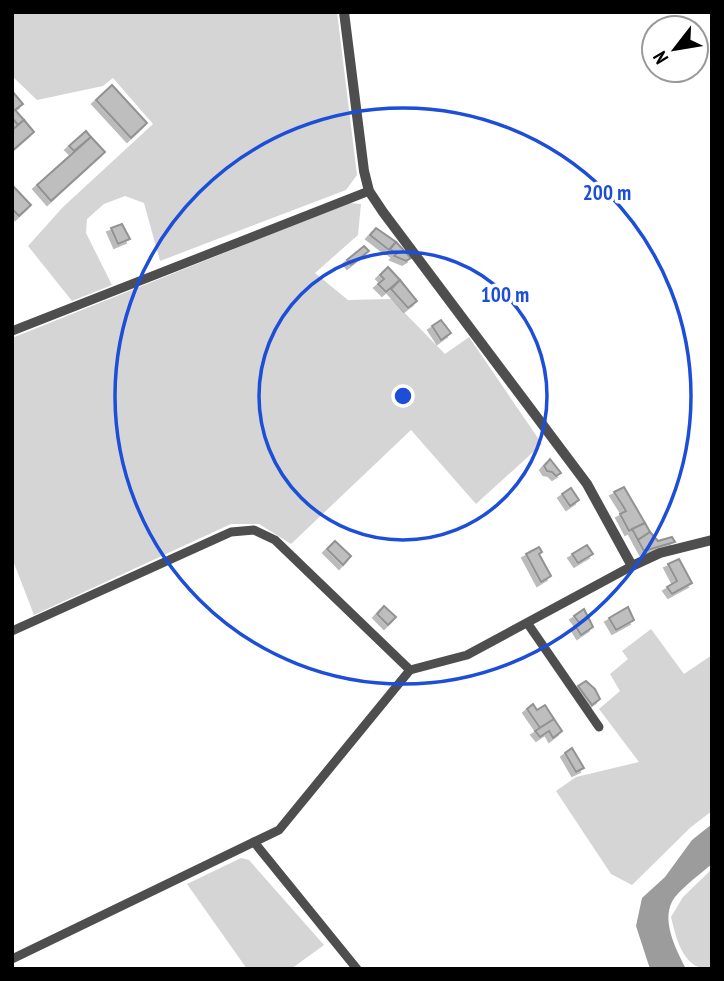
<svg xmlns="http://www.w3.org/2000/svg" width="724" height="981" viewBox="0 0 724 981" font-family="'PT Sans Narrow',sans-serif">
	<defs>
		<filter id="shadow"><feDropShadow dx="-4" dy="4" stdDeviation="0" flood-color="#0004"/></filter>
	</defs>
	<rect width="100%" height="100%" fill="#fff"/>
	<!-- green -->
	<g fill="#d5d5d5">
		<path d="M12 12H337L357 175 346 190 160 261 144 203 125 196 104 204 87 219 86 233 112 285 72 301 28 246 63 207 153 124 113 78 103 86 37 100 12 76Z"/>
		<path d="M349 203 361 204 358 235 315 273 348 300 391 299 445 354 469 337 542 444 476 504 411 430 291 544 259 524H231L34 615 12 558V338Z"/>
		<path d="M651 629 684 674 712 655V811L691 827 632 885 611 874 556 791 576 777 639 762 599 709 620 691 610 674 628 659 622 651Z"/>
		<path d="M241 858 249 860 324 945 291 969H247L187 884Z"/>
		<path d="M712 869V968C684 973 676 938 671 917L683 897Z"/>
	</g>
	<!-- water -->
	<path fill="#9c9c9c" d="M712 824V864C700 874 685 885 675 897 659 918 676 949 686 969H650L636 926 642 898 665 877 692 840Z"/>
	<!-- building -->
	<g fill="#bebebe" stroke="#929292" stroke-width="2" filter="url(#shadow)">
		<path d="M112 85 147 123 131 138 96 100Z"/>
		<path d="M12 91 23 104 15 110 24 120 18 125 12 118Z"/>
		<path d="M24 120 34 132 12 151V130Z"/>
		<path d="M86 131 91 137 74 151 69 146Z"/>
		<path d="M91 137 105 152 51 201 37 185Z"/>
		<path d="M12 185 31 205 19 216 12 209Z"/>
		<path d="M122 224 130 239 118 244 111 228Z"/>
		<path d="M376 228 396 242 389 250 370 235Z"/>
		<path d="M396 242 411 258 406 261 394 256 396 254 390 249Z"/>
		<path d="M364 246 369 251 351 265 347 260Z"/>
		<path d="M388 267 400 280 386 292 378 284 384 279 380 275Z"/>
		<path d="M400 280 417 301 408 308 391 289Z"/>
		<path d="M441 320 451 333 441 340 432 326Z"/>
		<path d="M550 459 561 473 556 476 552 472 547 471 544 466Z"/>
		<path d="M624 487 645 523 629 531 620 514 626 511 614 492Z"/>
		<path d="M571 488 579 500 570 506 562 494Z"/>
		<path d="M645 523 650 532 638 540 632 529Z"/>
		<path d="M650 532 658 541 672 537 675 542 644 551 638 540Z"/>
		<path d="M335 541 351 556 343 565 327 549Z"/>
		<path d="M587 545 593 554 578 563 572 554Z"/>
		<path d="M539 547 542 552 539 554 551 576 541 582 526 554Z"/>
		<path d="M679 559 692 583 672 594 667 587 677 581 668 564Z"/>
		<path d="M384 606 396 617 388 625 377 614Z"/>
		<path d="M628 607 634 620 616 630 609 618Z"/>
		<path d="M584 609 593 627 581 635 576 627 580 624 574 616Z"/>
		<path d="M586 681 595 689 600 699 592 705 578 686Z"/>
		<path d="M533 704 537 710 545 705 554 719 540 728 527 709Z"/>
		<path d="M554 719 562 731 553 738 549 731 540 737 535 731Z"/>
		<path d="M572 748 584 768 576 772 565 753Z"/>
	</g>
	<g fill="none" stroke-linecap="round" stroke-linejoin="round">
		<!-- minor -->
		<g stroke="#4e4e4e" stroke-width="9">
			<path d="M12 331 369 191"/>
			<path d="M528 624 599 727"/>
			<path d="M12 631 231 532 254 530 275 540 410 670 467 655 632 566"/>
			<path d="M254 842 357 969"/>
			<path d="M12 959 279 830 410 670"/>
		</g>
		<!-- tertiary -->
		<path stroke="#4e4e4e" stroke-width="10" d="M344 12 364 171 369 191 383 212 587 484 632 566 660 553 712 540"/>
	</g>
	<!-- distance rings -->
	<g fill="none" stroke="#1d4ed8" stroke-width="3.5">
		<circle cx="403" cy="396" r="144"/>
		<circle cx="403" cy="396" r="288"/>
	</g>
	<circle cx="403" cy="396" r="10" fill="#1d4ed8" stroke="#fff" stroke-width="3.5"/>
	<g font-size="21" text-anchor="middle" font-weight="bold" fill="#1d4ed8" stroke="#fff" stroke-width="7" stroke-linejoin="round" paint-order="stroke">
		<text x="607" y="200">200 m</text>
		<text x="505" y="302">100 m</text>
	</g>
	<!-- border -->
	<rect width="724" height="981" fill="none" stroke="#000000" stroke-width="28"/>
	<!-- north arrow -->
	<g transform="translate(675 49) rotate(239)"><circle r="33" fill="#ffffff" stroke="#999999" stroke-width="2"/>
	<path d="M0-5L12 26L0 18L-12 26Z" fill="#000000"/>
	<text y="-10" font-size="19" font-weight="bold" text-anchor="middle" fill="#000000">N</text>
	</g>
</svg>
